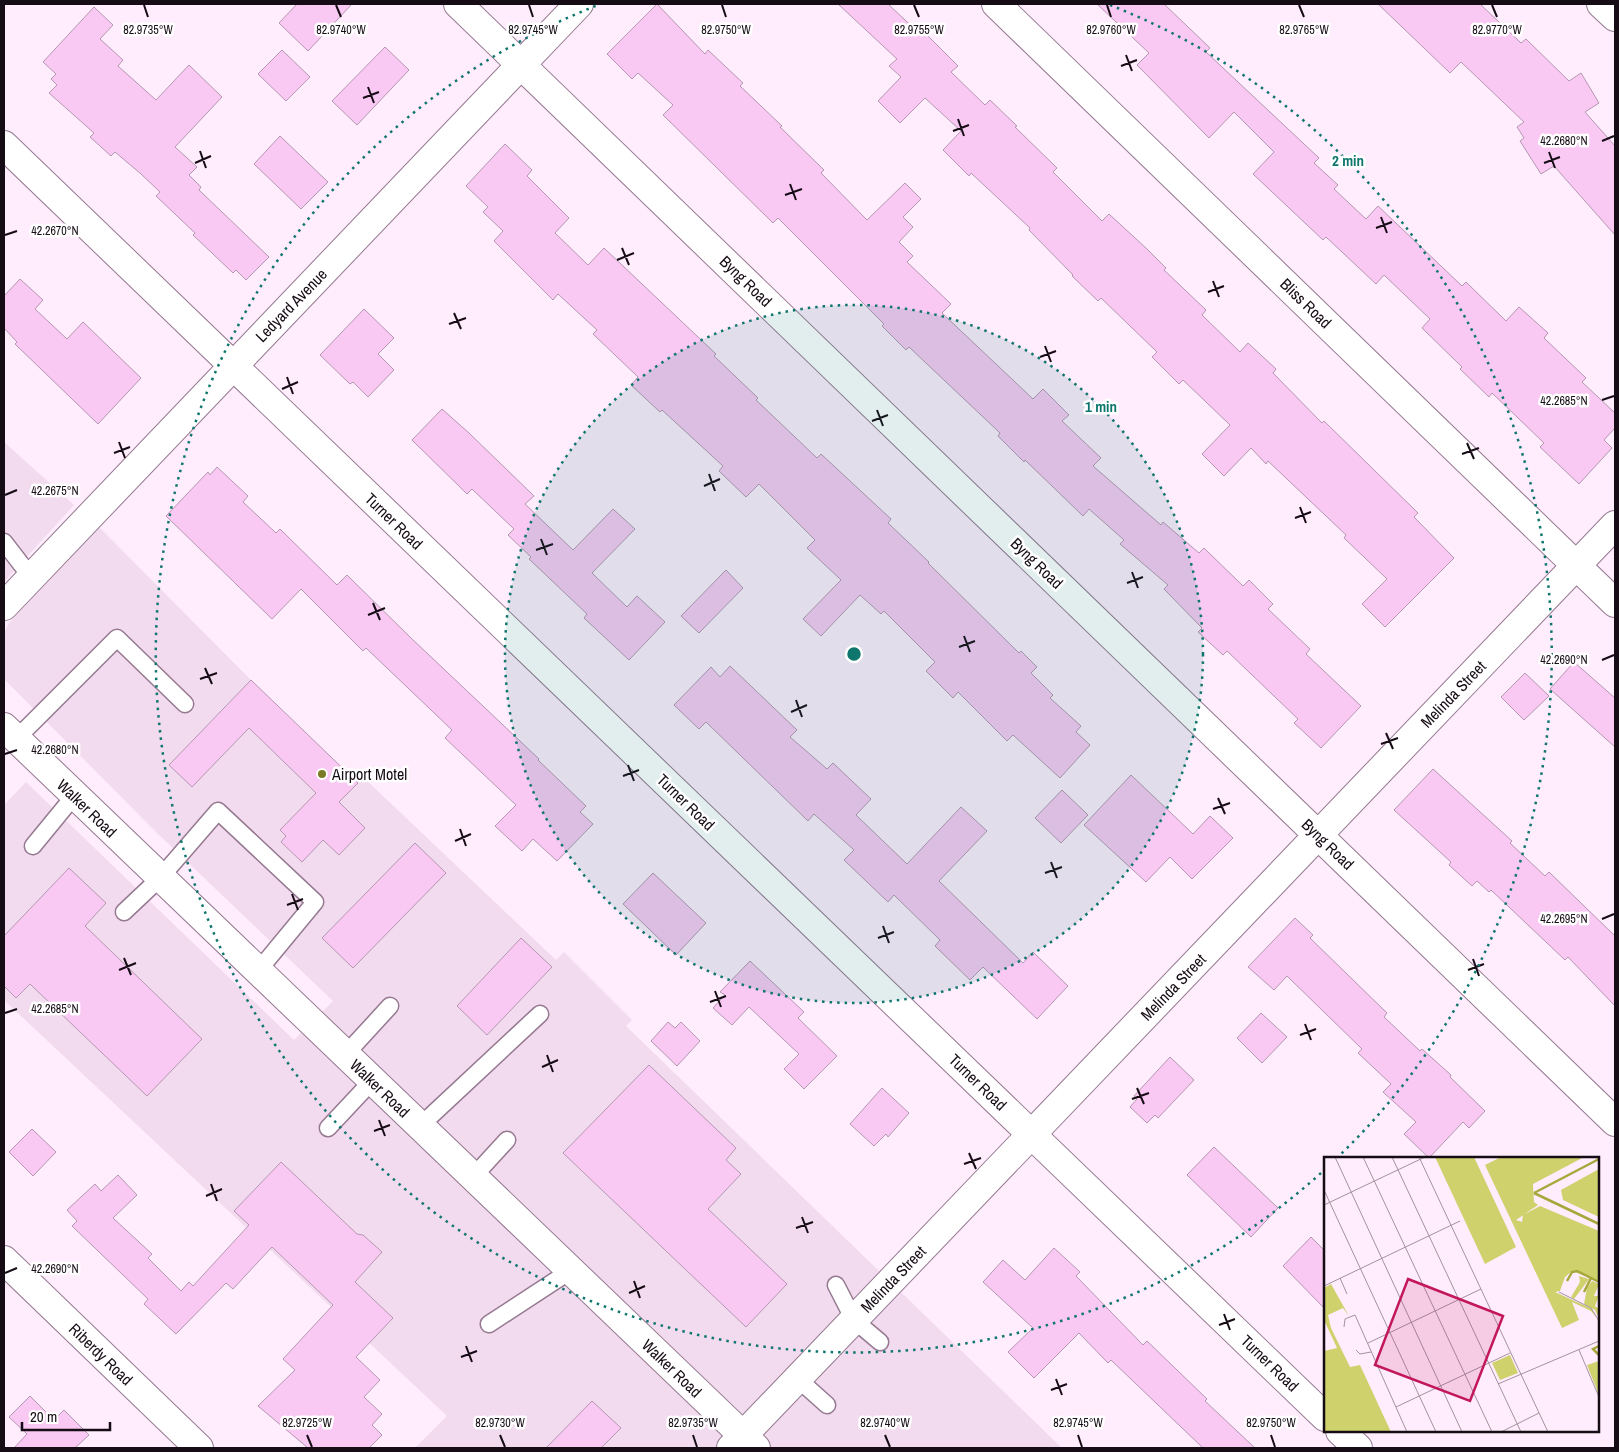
<svg xmlns="http://www.w3.org/2000/svg" width="1619" height="1452" viewBox="0 0 1619 1452" font-family="'Archivo Narrow',sans-serif">
	<rect width="100%" height="100%" fill="#ffecfc"/>
	<!-- built -->
	<g fill="#f2dbee">
		<path d="M4 442 74 505 4 582Z"/>
		<path d="M98 526 251 680 357 783 363 777 556 960 564 952 632 1020 626 1026 1062 1448H415L447 1416 4 1000V805L26 782 294 1040 333 1001 156 832 4 679V633L9 623Z"/>
	</g>
	<!-- building -->
	<g fill="#f9c9f3" stroke="#b497b0">
		<path d="M297 4H352L308 51 279 23Z"/>
		<path d="M657 4 705 54 708 50 743 83 740 86 782 126 780 127 824 170 821 173 867 220 905 183 921 199 903 217 913 227 899 242 913 256 907 262 951 304 942 313 1033 399 1043 389 1069 415 1062 421 1101 458 1093 466 1161 525 1163 522 1199 553 1204 548 1243 586 1249 580 1273 604 1268 609 1310 649 1306 654 1361 706 1321 748 1294 723 1298 719 1227 651 1223 655 1198 632 1202 628 1164 589 1168 585 1120 544 1124 540 1089 509 1083 516 1025 460 1024 462 998 436 1000 433 909 347 906 350 882 326 884 324 778 218 773 223 663 115 673 105 638 73 632 79 607 54Z"/>
		<path d="M838 4H888L921 35 924 32 958 66 951 72 985 105 990 100 1017 126 1015 127 1057 168 1053 172 1102 221 1109 214 1147 249 1166 268 1164 270 1206 310 1202 315 1240 352 1248 343 1276 369 1273 373 1322 423 1324 421 1418 513 1414 517 1454 558 1385 627 1362 604 1387 579 1344 538 1346 535 1268 461 1266 464 1251 448 1224 476 1202 454 1230 425 1183 380 1179 384 1152 357 1157 352 1101 298 1098 301 1072 276 1073 275 1029 230 1030 228 971 173 969 176 943 150 961 131 925 98 900 123 878 101 901 77 889 66 897 59Z"/>
		<path d="M1097 4H1164L1210 48 1206 52 1319 158 1314 163 1338 185 1334 189 1366 219 1378 206 1462 286 1466 282 1506 321 1519 307 1548 333 1544 338 1586 378 1582 382 1615 413V428L1604 440 1612 448 1579 484 1540 447 1544 443 1492 393 1489 397 1460 369 1462 367 1422 328 1430 319 1384 275 1376 284 1326 237 1323 240 1253 174 1274 152 1234 112 1209 138 1137 65 1149 53Z"/>
		<path d="M1378 4H1480L1521 43 1526 39 1569 81 1581 73 1599 103 1585 112 1615 146V235L1554 166 1541 174 1520 141 1524 138 1517 127 1524 122 1461 62 1450 73Z"/>
		<path d="M94 7 113 25 100 39 123 60 118 66 156 100 189 65 222 97 175 147 197 167 189 175 201 187 199 190 269 257 246 280 236 270 233 273 193 235 195 233 156 196 160 192 141 174 115 152 111 156 90 137 94 133 49 93 57 85 51 79 56 74 43 62Z"/>
		<path d="M385 47 409 70 357 125 332 101Z"/>
		<path d="M282 50 310 77 286 101 258 74Z"/>
		<path d="M280 136 328 182 301 209 254 164Z"/>
		<path d="M505 144 532 170 527 176 569 218 555 233 588 265 604 248 716 354 714 356 758 398 756 400 817 458 821 454 891 519 888 523 929 562 928 563 1019 653 1021 651 1037 667 1031 673 1053 695 1050 698 1081 726 1076 732 1090 745 1060 778 1013 735 1007 741 958 692 953 698 926 671 935 662 884 611 881 614 860 595 821 636 803 619 841 580 807 548 815 540 759 484 746 497 719 471 723 466 662 410 660 412 631 385 638 377 593 334 597 330 558 294 553 300 494 241 503 231 483 212 488 207 466 186Z"/>
		<path d="M20 279 43 300 35 309 67 339 83 322 141 378 98 424 15 344 17 342 4 328V296Z"/>
		<path d="M364 309 394 338 378 354 394 370 368 397 353 382 350 384 320 355Z"/>
		<path d="M442 409 469 433 534 496 525 504 573 550 613 509 635 529 592 573 627 607 637 596 665 622 629 660 584 618 587 614 529 559 531 557 508 535 514 529 472 489 467 494 412 440Z"/>
		<path d="M217 467 248 496 243 502 276 533 280 529 337 585 347 575 411 638 539 759 538 760 586 806 580 812 593 824 557 861 533 839 522 851 495 826 516 805 445 738 452 730 366 648 363 651 301 589 272 619 166 516 208 472 210 475Z"/>
		<path d="M726 570 743 588 699 633 681 616Z"/>
		<path d="M1574 662 1615 698V747L1550 689Z"/>
		<path d="M730 666 797 730 790 737 827 769 833 763 871 799 856 815 907 864 961 807 987 831 939 881 1023 963 1033 952 1068 986 1037 1019 983 967 970 980 935 946 940 940 894 895 888 902 844 860 854 850 814 814 808 821 706 722 699 729 674 705 711 667 720 677Z"/>
		<path d="M1525 673 1549 696 1524 720 1501 697Z"/>
		<path d="M251 680 358 783 339 802 365 828 339 855 323 840 302 862 281 842 286 836 280 830 316 793 249 728 192 787 169 765Z"/>
		<path d="M1433 769 1512 841 1510 843 1545 876 1549 872 1615 936V1006L1568 957 1565 960 1491 890 1489 892 1477 881 1472 886 1449 865 1451 862 1394 810Z"/>
		<path d="M1131 775 1193 834 1210 816 1233 838 1192 879 1170 857 1146 882 1084 825Z"/>
		<path d="M1062 790 1088 815 1061 843 1035 818Z"/>
		<path d="M415 843 446 873 353 968 322 938Z"/>
		<path d="M69 868 106 903 85 926 202 1039 147 1096 30 984 16 998 4 986V936Z"/>
		<path d="M653 873 706 923 676 955 623 904Z"/>
		<path d="M1295 918 1313 935 1310 938 1387 1013 1384 1017 1420 1051 1422 1049 1451 1075 1450 1077 1485 1111 1469 1128 1463 1122 1429 1158 1404 1134 1416 1122 1383 1092 1391 1084 1358 1053 1362 1049 1287 976 1274 990 1248 967Z"/>
		<path d="M521 938 552 967 487 1035 457 1006Z"/>
		<path d="M750 961 804 1012 798 1018 837 1056 804 1089 784 1069 799 1054 749 1007 732 1025 713 1008 725 995 720 992Z"/>
		<path d="M1261 1013 1287 1037 1262 1063 1237 1038Z"/>
		<path d="M668 1022 675 1028 681 1022 700 1041 677 1066 651 1041Z"/>
		<path d="M1170 1057 1194 1080 1158 1118 1155 1115 1147 1123 1130 1107 1137 1099 1134 1096Z"/>
		<path d="M649 1065 736 1148 726 1160 741 1174 708 1209 787 1284 746 1327 563 1153Z"/>
		<path d="M882 1088 909 1113 888 1137 886 1134 874 1146 850 1124Z"/>
		<path d="M32 1129 56 1152 33 1176 9 1152Z"/>
		<path d="M1214 1147 1278 1208 1251 1237 1187 1175Z"/>
		<path d="M281 1162 357 1234 363 1235 382 1252 355 1282 393 1318 356 1357 380 1380 364 1397 382 1414 372 1425 382 1435 369 1448H308L258 1406 295 1370 283 1359 333 1305 272 1247 233 1289 226 1283 176 1334 144 1304 148 1299 72 1226 77 1221 67 1210 95 1184 101 1191 118 1175 137 1195 113 1218 152 1254 148 1258 181 1291 189 1282 193 1286 249 1225 234 1211Z"/>
		<path d="M1311 1237 1325 1251V1309L1283 1266Z"/>
		<path d="M1054 1248 1080 1272 1076 1276 1143 1345 1147 1341 1207 1399 1205 1401 1255 1448H1203L1111 1360 1108 1363 1079 1333 1034 1378 1008 1352 1033 1328 983 1282 1003 1260 1025 1280Z"/>
		<path d="M30 1396 54 1420 64 1410 89 1435 75 1448H14L27 1434 9 1417Z"/>
		<path d="M592 1401 621 1428 601 1448H546Z"/>
	</g>
	<g fill="none" stroke-linecap="round" stroke-linejoin="round">
		<!-- lane casing -->
		<g stroke="#957991" stroke-width="19">
			<g id="lane">
				<path d="M4 542 31 577"/>
				<path d="M16 739 117 638 185 704"/>
				<path d="M33 846 74 796"/>
				<path d="M124 912 160 878 218 811 315 902 258 971"/>
				<path d="M345 1055 390 1006"/>
				<path d="M420 1126 540 1014"/>
				<path d="M328 1128 372 1081"/>
				<path d="M473 1177 507 1140"/>
				<path d="M836 1285 854 1320 880 1342"/>
				<path d="M489 1324 570 1271"/>
				<path d="M798 1379 827 1405"/>
			</g>
		</g>
		<!-- street casing -->
		<g stroke="#957991" stroke-width="30">
			<g id="street">
				<path d="M458 4 1615 1122"/>
				<path d="M996 4 1615 603"/>
				<path d="M1601 4 1615 17"/>
				<path d="M4 145 1325 1417"/>
				<path d="M4 606 579 4"/>
				<path d="M4 1260 199 1448"/>
				<path d="M1340 1431 1358 1448"/>
				<path d="M731 1448 1615 525"/>
			</g>
		</g>
		<!-- secondary casing -->
		<g stroke="#957991" stroke-width="30">
			<path id="secondary" d="M4 727 756 1448"/>
		</g>
		<!-- lane -->
		<use href="#lane" stroke="#fff" stroke-width="16"/>
		<!-- street -->
		<use href="#street" stroke="#fff" stroke-width="28"/>
		<!-- secondary -->
		<use href="#secondary" stroke="#fff" stroke-width="28"/>
	</g>
	<!-- ticks -->
	<path fill="none" stroke="#160c15" stroke-width="2" d="M144 5 148 17M336 5 341 17M529 5 533 17M722 5 726 17M914 5 919 17M1107 5 1111 17M1299 5 1304 17M1492 5 1497 17M1126 55 1132 71M1121 66 1137 60M368 87 374 103M363 98 379 92M958 119 964 136M953 131 969 125M1602 141 1614 136M200 151 206 168M1549 152 1555 168M195 163 211 156M1544 163 1560 157M790 184 796 200M785 195 802 189M1381 217 1387 233M1376 228 1392 222M5 235 17 231M622 248 629 265M617 260 634 253M1213 281 1219 297M1208 292 1224 286M454 313 461 329M449 324 466 318M1045 346 1051 362M1040 357 1056 351M287 377 293 394M282 389 298 382M1602 400 1614 396M877 410 883 426M872 421 888 415M119 442 125 458M1467 443 1474 459M114 453 130 447M1462 454 1479 448M709 474 715 491M704 486 720 479M5 495 17 490M1300 507 1306 523M1295 518 1311 512M541 539 547 555M536 550 553 544M1132 572 1138 588M1127 583 1143 577M373 603 380 620M368 615 385 608M964 636 970 652M959 647 975 641M1602 660 1614 655M205 668 212 684M200 679 217 673M796 700 802 717M791 712 807 705M1386 733 1393 749M1381 744 1398 738M5 754 17 750M628 765 634 781M623 776 639 770M1218 798 1225 814M1213 809 1230 803M460 829 466 846M455 841 471 834M1051 862 1057 878M1045 873 1062 867M292 894 298 910M287 905 303 899M1602 919 1614 914M883 926 889 943M878 938 894 932M124 958 131 975M1473 959 1479 976M119 970 136 963M1468 970 1484 964M715 991 721 1007M710 1002 726 996M5 1013 17 1009M1305 1024 1311 1040M1300 1035 1316 1029M547 1055 553 1072M542 1067 558 1060M1137 1088 1144 1104M1132 1099 1149 1093M379 1120 385 1136M374 1131 390 1125M969 1153 976 1169M964 1164 981 1158M211 1184 217 1201M206 1196 222 1189M802 1217 808 1233M796 1228 813 1222M5 1273 17 1268M634 1281 640 1298M629 1293 645 1286M1224 1314 1230 1330M1219 1325 1235 1319M466 1346 472 1362M461 1357 477 1351M1056 1379 1062 1395M1051 1390 1067 1384M307 1435 312 1447M500 1435 505 1447M693 1435 697 1447M885 1435 890 1447M1078 1435 1082 1447M1271 1435 1275 1447"/>
	<!-- distance rings -->
	<circle cx="854" cy="654" r="349" fill="#0f766e" fill-opacity=".12"/>
	<g fill="none" stroke="#0f766e" stroke-width="2.5" stroke-dasharray="2.5 5">
		<circle cx="854" cy="654" r="349"/>
		<path d="M1321 1173A698 698 0 1 1 598 5M1110 5A698 698 0 0 1 1339 1156"/>
	</g>
	<!-- markers -->
	<circle fill="#7a7a22" stroke="#fff" stroke-width="2" cx="322" cy="774" r="5"/>
	<g text-anchor="middle" stroke-width="5" stroke-linejoin="round" paint-order="stroke">
		<!-- street labels -->
		<g font-size="16" fill="#160c15" stroke="#fff">
			<text transform="translate(746 281) rotate(44)" y="6">Byng Road</text>
			<text transform="translate(1306 303) rotate(44)" y="6">Bliss Road</text>
			<text transform="translate(291 305) rotate(-46)" y="6">Ledyard Avenue</text>
			<text transform="translate(394 521) rotate(44)" y="6">Turner Road</text>
			<text transform="translate(1037 563) rotate(44)" y="6">Byng Road</text>
			<text transform="translate(1453 694) rotate(-46)" y="6">Melinda Street</text>
			<text transform="translate(686 802) rotate(44)" y="6">Turner Road</text>
			<text transform="translate(87 808) rotate(44)" y="6">Walker Road</text>
			<text transform="translate(1328 844) rotate(44)" y="6">Byng Road</text>
			<text transform="translate(1173 987) rotate(-46)" y="6">Melinda Street</text>
			<text transform="translate(978 1082) rotate(44)" y="6">Turner Road</text>
			<text transform="translate(380 1088) rotate(44)" y="6">Walker Road</text>
			<text transform="translate(893 1279) rotate(-46)" y="6">Melinda Street</text>
			<text transform="translate(101 1354) rotate(44)" y="6">Riberdy Road</text>
			<text transform="translate(1270 1363) rotate(44)" y="6">Turner Road</text>
			<text transform="translate(672 1368) rotate(44)" y="6">Walker Road</text>
		</g>
		<!-- poi labels -->
		<g font-size="16" fill="#160c15" stroke="#fff" text-anchor="start">
			<text x="332" y="780">Airport Motel</text>
		</g>
	</g>
	<!-- overview -->
	<g transform="translate(1324 1157)">
		<rect width="275" height="275" fill="#ffecfc"/>
		<path d="M111 0H150L192 90 161 107ZM177 0H260L209 27 210 45 214 48 192 63 198 65 199 58 216 49 275 74V124L248 114 241 120 236 134 231 135 268 152 273 161 267 154 248 145 255 163 238 171 161 8ZM275 12V60L239 43 237 33ZM255 119 265 122 250 142 247 140 256 125ZM268 124 275 127 270 139H275L271 149 275 152V162L271 153 260 147 263 131ZM7 127 25 159 19 151 4 158 7 171 26 210 36 208 67 275H0V194L13 191 0 163V131ZM186 198 194 216 176 223 168 206ZM275 204V238L263 208Z" fill="#cfd16d"/>
		<path fill="none" stroke="#a7a83c" stroke-width="2.5" d="M210 36 275 2M210 36 275 67M243 124 248 115 253 114 275 125M260 135 267 121M275 189 269 192 275 198"/>
		<path fill="none" stroke="#a292a0" stroke-width="1" d="M11 0 138 275M39 0 168 275M68 0 197 275M95 0 224 275M0 33 112 275M0 48 101 0M16 121 23 137M0 129 136 64M235 135 267 151 275 164M20 170 21 162 31 158 83 275M44 186 157 132M32 193 36 197 47 195M255 193 275 240M174 227 275 184M72 250 186 196M177 275 215 256"/>
		<path fill="#c2185b" fill-opacity="0.15" stroke="#c2185b" stroke-width="2.5" d="M84 122 179 159 146 244 51 208Z"/>
		<rect width="275" height="275" fill="none" stroke="#160c15" stroke-width="2.5"/>
	</g>
	<g font-size="12" text-anchor="middle" fill="#160c15" stroke="#fff" stroke-width="5" stroke-linejoin="round" paint-order="stroke">
		<text x="1111" y="34">82.9760°W</text>
		<text x="148" y="34">82.9735°W</text>
		<text x="341" y="34">82.9740°W</text>
		<text x="533" y="34">82.9745°W</text>
		<text x="726" y="34">82.9750°W</text>
		<text x="919" y="34">82.9755°W</text>
		<text x="1304" y="34">82.9765°W</text>
		<text x="1497" y="34">82.9770°W</text>
		<text x="1564" y="145">42.2680°N</text>
		<text x="55" y="235">42.2670°N</text>
		<text x="1564" y="405">42.2685°N</text>
		<text x="55" y="495">42.2675°N</text>
		<text x="1564" y="664">42.2690°N</text>
		<text x="55" y="754">42.2680°N</text>
		<text x="1564" y="923">42.2695°N</text>
		<text x="55" y="1013">42.2685°N</text>
		<text x="55" y="1273">42.2690°N</text>
		<text x="307" y="1427">82.9725°W</text>
		<text x="500" y="1427">82.9730°W</text>
		<text x="693" y="1427">82.9735°W</text>
		<text x="885" y="1427">82.9740°W</text>
		<text x="1078" y="1427">82.9745°W</text>
		<text x="1271" y="1427">82.9750°W</text>
	</g>
	<circle cx="854" cy="654" r="8" fill="#0f766e" stroke="#fff" stroke-width="2.5"/>
	<g font-size="15" text-anchor="middle" font-weight="bold" fill="#0f766e" stroke="#fff" stroke-width="5" stroke-linejoin="round" paint-order="stroke">
		<text x="1348" y="166">2 min</text>
		<text x="1101" y="412">1 min</text>
	</g>
	<!-- border -->
	<rect width="1619" height="1452" fill="none" stroke="#160c15" stroke-width="10"/>
	<!-- scale -->
	<path d="M22 1422v8h88v-8" fill="none" stroke="#160c15" stroke-width="2.5"/>
	<text x="30" y="1422" font-size="15" fill="#160c15" stroke="#ffffff" stroke-width="4" paint-order="stroke">20 m</text>
</svg>
